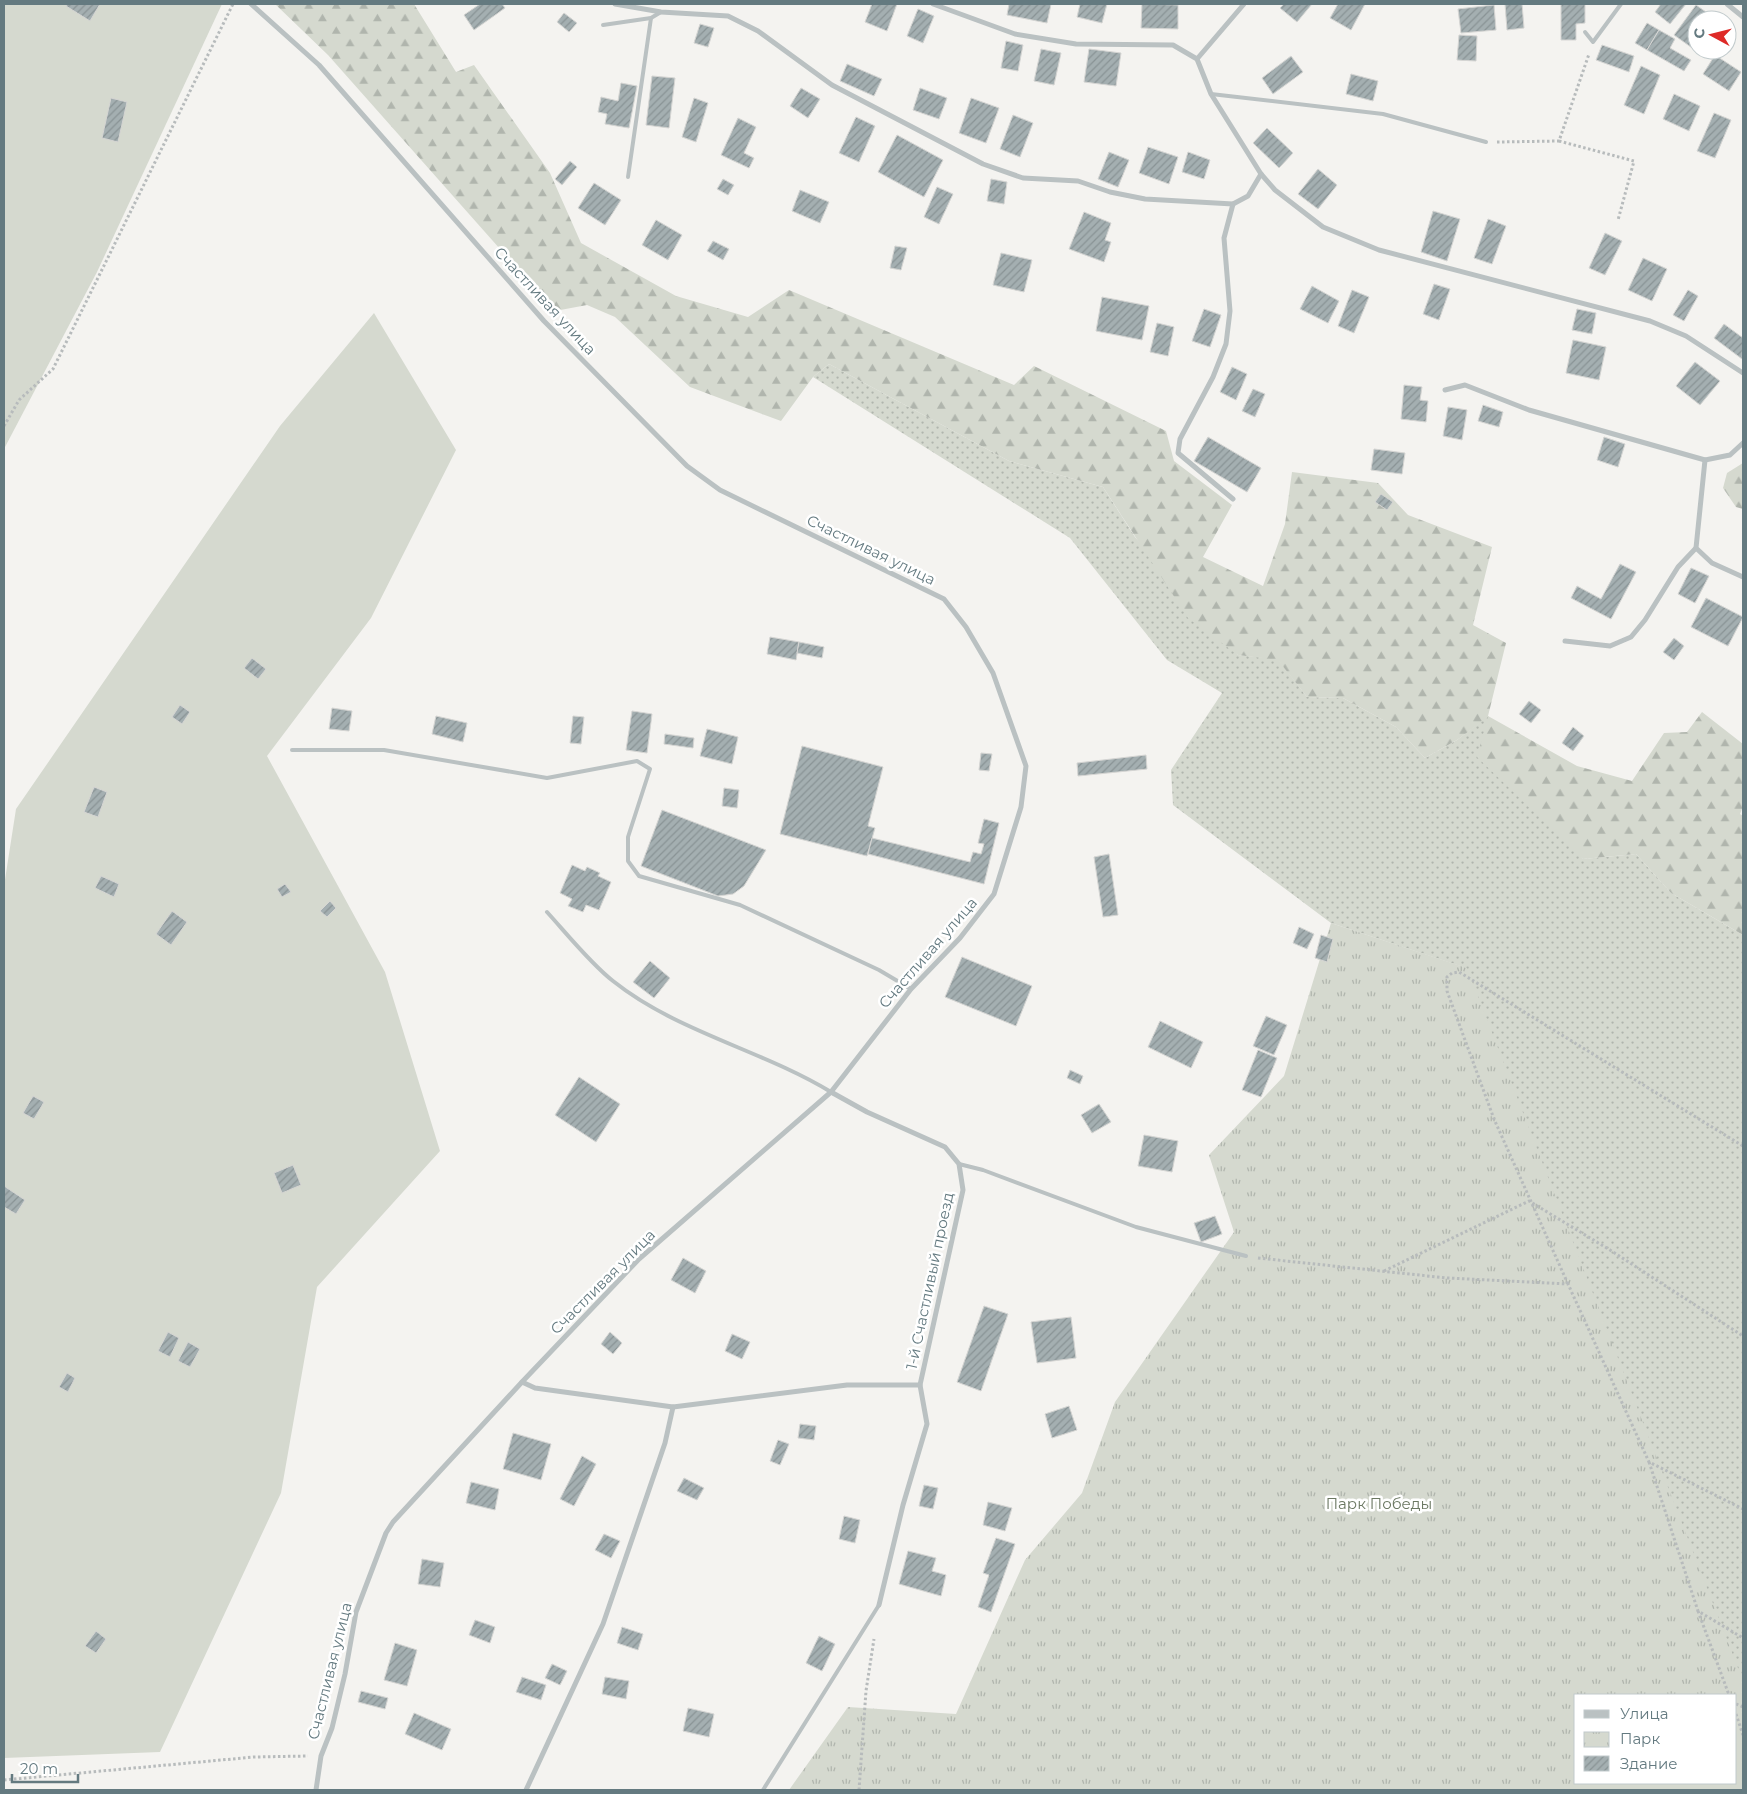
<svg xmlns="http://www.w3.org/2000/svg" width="1747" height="1794" viewBox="0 0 1747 1794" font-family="Montserrat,sans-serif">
	<defs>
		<pattern id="grass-dots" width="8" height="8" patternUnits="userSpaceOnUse" patternTransform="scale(1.25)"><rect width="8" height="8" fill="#d5d9cf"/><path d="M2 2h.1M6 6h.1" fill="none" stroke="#b0b5ad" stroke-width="1.8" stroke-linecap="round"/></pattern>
		<pattern id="forest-firs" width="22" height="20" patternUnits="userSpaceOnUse" patternTransform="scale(1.25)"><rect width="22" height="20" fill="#d5d9cf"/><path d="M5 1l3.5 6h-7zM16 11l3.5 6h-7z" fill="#b0b5ad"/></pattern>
		<pattern id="park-tufts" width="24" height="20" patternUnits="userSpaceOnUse" patternTransform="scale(1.25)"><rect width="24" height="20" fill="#d5d9cf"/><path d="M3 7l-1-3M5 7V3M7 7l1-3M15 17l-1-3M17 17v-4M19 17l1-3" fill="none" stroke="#b0b5ad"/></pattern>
		<pattern id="building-hatch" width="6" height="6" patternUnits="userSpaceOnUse" patternTransform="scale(1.25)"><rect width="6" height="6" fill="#a4afb1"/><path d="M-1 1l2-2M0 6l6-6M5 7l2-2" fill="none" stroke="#899395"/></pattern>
	</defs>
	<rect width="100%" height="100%" fill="#f4f3f0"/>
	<!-- grass -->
	<path fill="url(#grass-dots)" d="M829 364 1009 461 1103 487 1135 537 1238 655 1278 659 1307 697 1343 698 1396 727 1425 758 1457 740 1488 716 1583 859 1636 854 1671 893 1743 935V1708L1736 1695 1466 968 1331 923 1173 805 1171 770 1222 693 1167 660 1070 538 813 377Z"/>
	<!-- forest -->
	<g fill="url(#forest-firs)">
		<path d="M275 4H414L456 72 474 65 550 173 581 243 676 296 748 317 789 290 1014 385 1034 366 1166 431 1174 461 1232 505 1203 557 1263 586 1285 524 1292 472 1378 483 1408 515 1492 547 1473 625 1506 643 1488 716 1577 766 1632 781 1664 733 1687 732 1702 712 1743 744V806L1740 814 1743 816V935L1671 893 1636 854 1583 859 1477 757 1488 717 1457 740 1425 758 1396 727 1343 698 1307 697 1278 660 1238 655 1188 618 1103 487 1009 461 829 364 813 377 781 421 690 387 615 317 587 305 555 311 328 55Z"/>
		<path d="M1743 463V509L1736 507 1723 488 1727 473Z"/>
	</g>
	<!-- park -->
	<path fill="url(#park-tufts)" fill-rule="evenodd" d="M1331 923 1467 968 1743 1681V1790H789L848 1707 956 1714 1025 1560 1082 1493 1115 1402 1234 1232 1209 1155 1284 1076ZM1576 1695H1736V1783H1576Z"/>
	<!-- garden -->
	<g fill="#d5d9cf">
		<path d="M4 4H222L97 272 4 449Z"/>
		<path d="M374 313 456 450 371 618 267 756 385 972 440 1151 317 1287 281 1493 160 1752 4 1758V886L16 809 280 426Z"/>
	</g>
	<!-- building -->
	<g fill="url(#building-hatch)" stroke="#d5d5d3">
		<path d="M67 4H100L90 21 66 6Z"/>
		<path d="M480 4H502L505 8 474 30 464 15Z"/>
		<path d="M872 4H897L887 31 865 22Z"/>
		<path d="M1009 4H1051L1047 23 1007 15Z"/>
		<path d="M1080 4H1107L1102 23 1077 17Z"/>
		<path d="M1142 4 1178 5V29L1141 28Z"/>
		<path d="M1284 4H1312L1297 22 1280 8Z"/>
		<path d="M1338 4H1365L1351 30 1330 18Z"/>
		<path d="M1505 4H1522L1524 28 1507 30Z"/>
		<path d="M1561 4H1585V23L1576 24V40H1561Z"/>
		<path d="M1661 4H1686L1670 24 1655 12Z"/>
		<path d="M1494 5 1496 30 1461 33 1458 9Z"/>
		<path d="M1696 5 1716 19 1697 20V47L1695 50 1674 35Z"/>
		<path d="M918 9 934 16 923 43 907 36Z"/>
		<path d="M564 13 577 23 569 32 557 22Z"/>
		<path d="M1647 23 1659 30 1647 50 1635 43Z"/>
		<path d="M700 24 714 28 708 47 694 43Z"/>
		<path d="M1659 30 1675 39 1670 48 1691 60 1684 71 1647 50Z"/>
		<path d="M1459 35 1477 36 1476 61 1457 60Z"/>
		<path d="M1006 41 1023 45 1018 71 1001 68Z"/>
		<path d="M1602 45 1634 56 1629 72 1596 60Z"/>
		<path d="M1041 49 1061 53 1054 85 1034 81Z"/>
		<path d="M1089 49 1121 53 1116 86 1084 82Z"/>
		<path d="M1715 55 1741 72 1729 91 1703 74Z"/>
		<path d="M1291 56 1303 72 1273 94 1262 78Z"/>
		<path d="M847 64 882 79 874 96 840 81Z"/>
		<path d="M1641 66 1660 75 1644 114 1624 105Z"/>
		<path d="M1351 74 1378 81 1373 101 1346 94Z"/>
		<path d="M652 76 675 78 669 128 646 125Z"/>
		<path d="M621 83 637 86 629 128 605 124 607 114 598 112 601 97 618 101Z"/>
		<path d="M801 88 820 99 808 118 790 106Z"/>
		<path d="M920 88 947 98 939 119 913 110Z"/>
		<path d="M1674 94 1700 106 1689 131 1663 119Z"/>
		<path d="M111 98 127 102 118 142 102 138Z"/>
		<path d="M694 98 708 103 696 142 682 137Z"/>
		<path d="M971 98 999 108 986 143 959 133Z"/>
		<path d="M1714 113 1731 120 1715 158 1697 151Z"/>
		<path d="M1013 115 1033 123 1020 157 1000 149Z"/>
		<path d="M856 117 875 126 859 162 839 153Z"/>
		<path d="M738 118 756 127 744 153 754 158 749 168 721 155Z"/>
		<path d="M1267 128 1293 153 1279 168 1253 143Z"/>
		<path d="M897 135 943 160 924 197 878 172Z"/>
		<path d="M1148 147 1178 157 1169 184 1139 173Z"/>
		<path d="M1109 152 1129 160 1118 187 1098 179Z"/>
		<path d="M1188 152 1210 160 1204 179 1182 172Z"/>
		<path d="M570 161 577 167 562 185 555 179Z"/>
		<path d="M1318 169 1337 185 1318 209 1298 194Z"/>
		<path d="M723 179 734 185 728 195 717 189Z"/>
		<path d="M991 179 1007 182 1004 204 987 201Z"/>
		<path d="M594 183 621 200 605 225 578 208Z"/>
		<path d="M937 187 953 194 939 224 924 217Z"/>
		<path d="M800 190 829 202 820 223 792 211Z"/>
		<path d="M1433 211 1460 219 1447 261 1421 252Z"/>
		<path d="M1084 212 1111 223 1105 240 1111 242 1104 262 1069 249Z"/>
		<path d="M1488 219 1506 226 1492 264 1474 258Z"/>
		<path d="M656 220 682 235 668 260 642 245Z"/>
		<path d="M1605 233 1622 241 1605 275 1589 268Z"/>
		<path d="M713 241 729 249 723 260 707 251Z"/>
		<path d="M895 246 907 248 901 270 890 268Z"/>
		<path d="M1001 253 1032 260 1024 292 993 285Z"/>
		<path d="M1643 258 1667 269 1652 301 1628 290Z"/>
		<path d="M1434 284 1450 289 1439 320 1423 314Z"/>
		<path d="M1312 286 1339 301 1328 323 1300 309Z"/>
		<path d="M1352 290 1369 297 1354 333 1338 326Z"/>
		<path d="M1688 290 1698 296 1684 321 1673 315Z"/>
		<path d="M1102 297 1149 306 1142 340 1096 331Z"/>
		<path d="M1204 309 1221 315 1210 347 1192 341Z"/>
		<path d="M1577 309 1596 313 1592 334 1572 330Z"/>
		<path d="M1157 323 1174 327 1168 356 1150 352Z"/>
		<path d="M1724 324 1743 338 1742 359 1714 338Z"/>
		<path d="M1573 340 1606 347 1599 380 1566 373Z"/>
		<path d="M1695 362 1720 381 1700 405 1676 386Z"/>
		<path d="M1232 367 1247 374 1236 400 1220 392Z"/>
		<path d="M1404 385 1422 387 1420 400 1428 401 1426 422 1401 419Z"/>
		<path d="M1253 389 1265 394 1255 417 1242 411Z"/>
		<path d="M1483 405 1503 412 1499 427 1478 421Z"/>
		<path d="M1448 407 1467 410 1462 440 1443 436Z"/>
		<path d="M1208 437 1261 468 1247 492 1194 461Z"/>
		<path d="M1604 437 1625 444 1618 467 1597 460Z"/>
		<path d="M1374 449 1405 453 1402 474 1371 470Z"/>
		<path d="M1381 494 1393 502 1387 510 1375 502Z"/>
		<path d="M1620 564 1636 572 1611 619 1571 598 1577 586 1601 599Z"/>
		<path d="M1691 568 1709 576 1695 603 1678 594Z"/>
		<path d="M1706 598 1743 617 1728 646 1691 627Z"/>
		<path d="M770 637 799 642 796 660 767 654Z"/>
		<path d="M1674 638 1684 646 1674 660 1663 652Z"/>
		<path d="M799 642 824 647 822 658 797 653Z"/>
		<path d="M252 658 266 669 258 679 244 668Z"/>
		<path d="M1529 701 1541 710 1531 723 1519 714Z"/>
		<path d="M180 705 190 712 182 724 172 717Z"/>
		<path d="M332 708 352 711 349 731 329 729Z"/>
		<path d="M632 711 652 714 647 753 626 750Z"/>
		<path d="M436 716 467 723 463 742 432 734Z"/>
		<path d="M573 716 584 717 581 744 570 743Z"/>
		<path d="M1573 727 1584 736 1573 751 1562 743Z"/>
		<path d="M707 729 738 737 732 764 700 756Z"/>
		<path d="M665 734 694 738 693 748 664 744Z"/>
		<path d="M802 746 883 767 868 826 875 828 867 856 780 834Z"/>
		<path d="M981 753 992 754 989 771 979 770Z"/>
		<path d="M1146 755 1147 769 1078 776 1077 763Z"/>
		<path d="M94 787 107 792 98 817 84 812Z"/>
		<path d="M724 788 739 790 737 808 722 806Z"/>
		<path d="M662 810 766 850 744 886 733 894 718 896 641 866Z"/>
		<path d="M984 819 999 823 984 884 868 854 872 838 970 862 973 852 981 854 984 844 978 843Z"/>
		<path d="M1109 854 1118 915 1103 917 1094 857Z"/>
		<path d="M572 865 585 871 587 867 600 873 598 876 611 882 599 910 586 905 583 912 568 906 572 899 560 893Z"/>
		<path d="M101 876 119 884 114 897 95 888Z"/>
		<path d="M285 884 291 892 282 897 277 889Z"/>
		<path d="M330 901 336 908 327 917 320 911Z"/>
		<path d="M172 911 187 922 171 945 156 934Z"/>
		<path d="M1299 927 1314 934 1307 949 1293 943Z"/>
		<path d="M1321 935 1333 939 1327 962 1315 958Z"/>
		<path d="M962 957 1032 986 1016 1026 945 997Z"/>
		<path d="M650 961 670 978 654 998 633 982Z"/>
		<path d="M1266 1016 1287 1025 1274 1055 1253 1046Z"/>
		<path d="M1160 1021 1203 1042 1191 1068 1148 1047Z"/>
		<path d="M1258 1050 1277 1058 1261 1097 1242 1090Z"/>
		<path d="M1070 1070 1083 1076 1080 1084 1067 1078Z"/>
		<path d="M579 1077 620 1104 596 1142 555 1115Z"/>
		<path d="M33 1096 44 1102 34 1119 23 1113Z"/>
		<path d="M1099 1104 1111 1122 1092 1133 1081 1115Z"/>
		<path d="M1144 1135 1178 1141 1172 1172 1138 1166Z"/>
		<path d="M293 1165 301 1185 282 1193 274 1173Z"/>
		<path d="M4 1186 25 1200 16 1214 4 1207Z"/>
		<path d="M1215 1216 1222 1234 1201 1242 1194 1223Z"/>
		<path d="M683 1258 706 1271 695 1293 671 1280Z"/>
		<path d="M984 1306 1008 1314 981 1391 957 1382Z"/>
		<path d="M1071 1317 1076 1358 1037 1363 1031 1322Z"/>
		<path d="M168 1332 179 1338 170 1357 158 1351Z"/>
		<path d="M610 1332 622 1343 613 1354 601 1344Z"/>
		<path d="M732 1334 750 1342 742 1359 725 1351Z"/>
		<path d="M188 1342 200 1349 190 1367 178 1361Z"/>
		<path d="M67 1373 75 1378 68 1392 59 1387Z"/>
		<path d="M1069 1406 1077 1430 1052 1438 1045 1414Z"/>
		<path d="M800 1424 816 1426 814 1440 798 1438Z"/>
		<path d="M513 1433 551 1444 541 1480 503 1469Z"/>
		<path d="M778 1440 789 1444 780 1465 770 1461Z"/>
		<path d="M582 1456 596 1464 574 1506 560 1499Z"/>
		<path d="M684 1478 704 1488 697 1500 677 1491Z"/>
		<path d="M471 1482 499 1489 495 1510 466 1503Z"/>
		<path d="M924 1485 938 1488 933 1509 919 1506Z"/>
		<path d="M988 1502 1012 1508 1005 1531 983 1525Z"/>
		<path d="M844 1516 860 1520 855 1543 839 1539Z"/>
		<path d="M604 1534 620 1541 611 1558 595 1550Z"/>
		<path d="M996 1538 1015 1544 991 1612 978 1607 989 1575 983 1573Z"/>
		<path d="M908 1551 936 1558 932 1571 946 1575 941 1596 899 1584Z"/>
		<path d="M422 1559 444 1563 440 1587 418 1584Z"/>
		<path d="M475 1620 495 1627 490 1643 469 1635Z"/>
		<path d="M622 1627 643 1634 638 1650 617 1643Z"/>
		<path d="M96 1631 106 1639 96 1653 85 1646Z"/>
		<path d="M819 1636 835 1644 822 1671 806 1663Z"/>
		<path d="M395 1643 417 1650 407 1686 384 1680Z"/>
		<path d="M552 1664 567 1671 560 1685 545 1678Z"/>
		<path d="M522 1677 546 1685 541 1700 516 1692Z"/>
		<path d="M605 1677 629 1681 626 1699 602 1694Z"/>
		<path d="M361 1691 388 1698 385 1709 358 1702Z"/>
		<path d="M688 1708 714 1714 709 1737 683 1731Z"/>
		<path d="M414 1713 451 1729 442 1750 405 1734Z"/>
	</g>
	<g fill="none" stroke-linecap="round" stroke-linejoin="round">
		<!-- path -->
		<g stroke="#b7bbbc" stroke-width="3" stroke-dasharray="2.5 2.5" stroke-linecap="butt">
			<path d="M1559 141 1634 161 1618 220"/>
			<path d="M1497 142 1559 141 1589 54"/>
			<path d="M4 426 19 400 53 369 233 4"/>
			<path d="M1258 1258 1447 1278 1568 1284 1649 1462 1743 1509"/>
			<path d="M1384 1271 1529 1201 1610 1250 1743 1336"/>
			<path d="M1568 1284 1494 1119 1447 991V977L1452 973 1459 972 1743 1146"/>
			<path d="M1649 1462 1698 1611 1743 1638"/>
			<path d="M1698 1611 1729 1695"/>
			<path d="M1736 1704 1743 1707"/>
			<path d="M1736 1714 1743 1735"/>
			<path d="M4 1780 254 1757 308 1756"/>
			<path d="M859 1790 866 1691 874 1639"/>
		</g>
		<!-- lane -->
		<g stroke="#bac1c2" stroke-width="4">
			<path d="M603 25 651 18 661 12"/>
			<path d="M1585 32 1593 42 1621 4"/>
			<path d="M1211 94 1383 114 1486 142"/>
			<path d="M628 177 651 18"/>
			<path d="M292 750H384L547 778 637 761 650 769 628 837V861L639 876 740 905 879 970 911 989"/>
			<path d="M547 912C567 934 591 964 613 981 677 1032 762 1050 831 1092"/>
			<path d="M959 1164 983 1170 1136 1227 1246 1256"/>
			<path d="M763 1790 879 1605"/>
		</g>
		<!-- street -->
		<g stroke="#bac1c2" stroke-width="5">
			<path d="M251 4 319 65 544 321 687 466 720 490 944 599 966 627 993 673 1026 766 1021 807 994 894 960 938 911 989 831 1092 639 1259 522 1382 393 1522 386 1533 356 1612 345 1674 332 1728 321 1756 316 1790"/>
			<path d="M615 4 661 12 728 16 758 31 832 85 983 164 1023 178 1078 181 1110 192 1145 199 1233 204 1248 196 1261 174"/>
			<path d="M933 4 1015 34 1076 44 1173 45 1197 59 1211 94 1261 174 1275 190 1323 227 1379 250 1650 321 1686 336 1743 373"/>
			<path d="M1727 4 1743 17"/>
			<path d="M1197 59 1244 4"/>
			<path d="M1233 204 1224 238 1230 311 1226 344 1213 377 1180 439 1178 453 1233 499"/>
			<path d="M1445 390 1465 385 1529 410 1705 460 1730 455 1743 443"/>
			<path d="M1705 460 1696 548 1712 563 1743 577"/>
			<path d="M1565 641 1610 646 1631 637 1645 620 1678 567 1696 548"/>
			<path d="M831 1092 867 1112 945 1147 959 1164 963 1190 920 1385 927 1424 903 1505 879 1605"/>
			<path d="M522 1382 535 1388 673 1407 847 1385H920"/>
			<path d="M526 1790 603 1624 665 1443 673 1407"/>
		</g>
	</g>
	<g text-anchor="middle" stroke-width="5" stroke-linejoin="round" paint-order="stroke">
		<!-- street labels -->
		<g font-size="15" fill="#647a80" stroke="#fff">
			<text transform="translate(545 301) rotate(47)" y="5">Счастливая улица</text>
			<text transform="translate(871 550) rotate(26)" y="5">Счастливая улица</text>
			<text transform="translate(928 953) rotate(-49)" y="5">Счастливая улица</text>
			<text transform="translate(930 1281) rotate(-78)" y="5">1-й Счастливый проезд</text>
			<text transform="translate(603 1282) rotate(-45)" y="5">Счастливая улица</text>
			<text transform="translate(330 1671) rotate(-76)" y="5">Счастливая улица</text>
		</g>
		<!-- park labels -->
		<g font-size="15" fill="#6b7862" stroke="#fff">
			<text x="1379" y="1509">Парк Победы</text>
		</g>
	</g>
	<!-- border -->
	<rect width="1747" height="1794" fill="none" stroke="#647a80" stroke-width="10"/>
	<!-- legend -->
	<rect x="1574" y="1694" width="162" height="90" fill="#ffffff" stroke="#c1cacc"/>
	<rect x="1584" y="1710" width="25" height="8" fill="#bac1c2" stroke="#c1cacc"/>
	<text x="1620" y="1719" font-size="15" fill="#647a80">Улица</text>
	<rect x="1584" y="1732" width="25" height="15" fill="url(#park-tufts)" stroke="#c1cacc"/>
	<text x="1620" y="1744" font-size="15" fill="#647a80">Парк</text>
	<rect x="1584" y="1756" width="25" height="15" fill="url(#building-hatch)" stroke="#c1cacc"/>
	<text x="1620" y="1769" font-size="15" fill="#647a80">Здание</text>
	<!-- north arrow -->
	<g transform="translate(1712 35) rotate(277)"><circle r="24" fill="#ffffff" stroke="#c1cacc"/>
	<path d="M0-4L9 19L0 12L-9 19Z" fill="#de2a27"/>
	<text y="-8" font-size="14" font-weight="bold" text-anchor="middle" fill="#647a80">С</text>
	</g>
	<!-- scale -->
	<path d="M12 1774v8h66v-8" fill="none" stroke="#647a80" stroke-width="2.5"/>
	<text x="20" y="1774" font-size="15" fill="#647a80" stroke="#ffffff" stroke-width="4" paint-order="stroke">20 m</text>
</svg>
